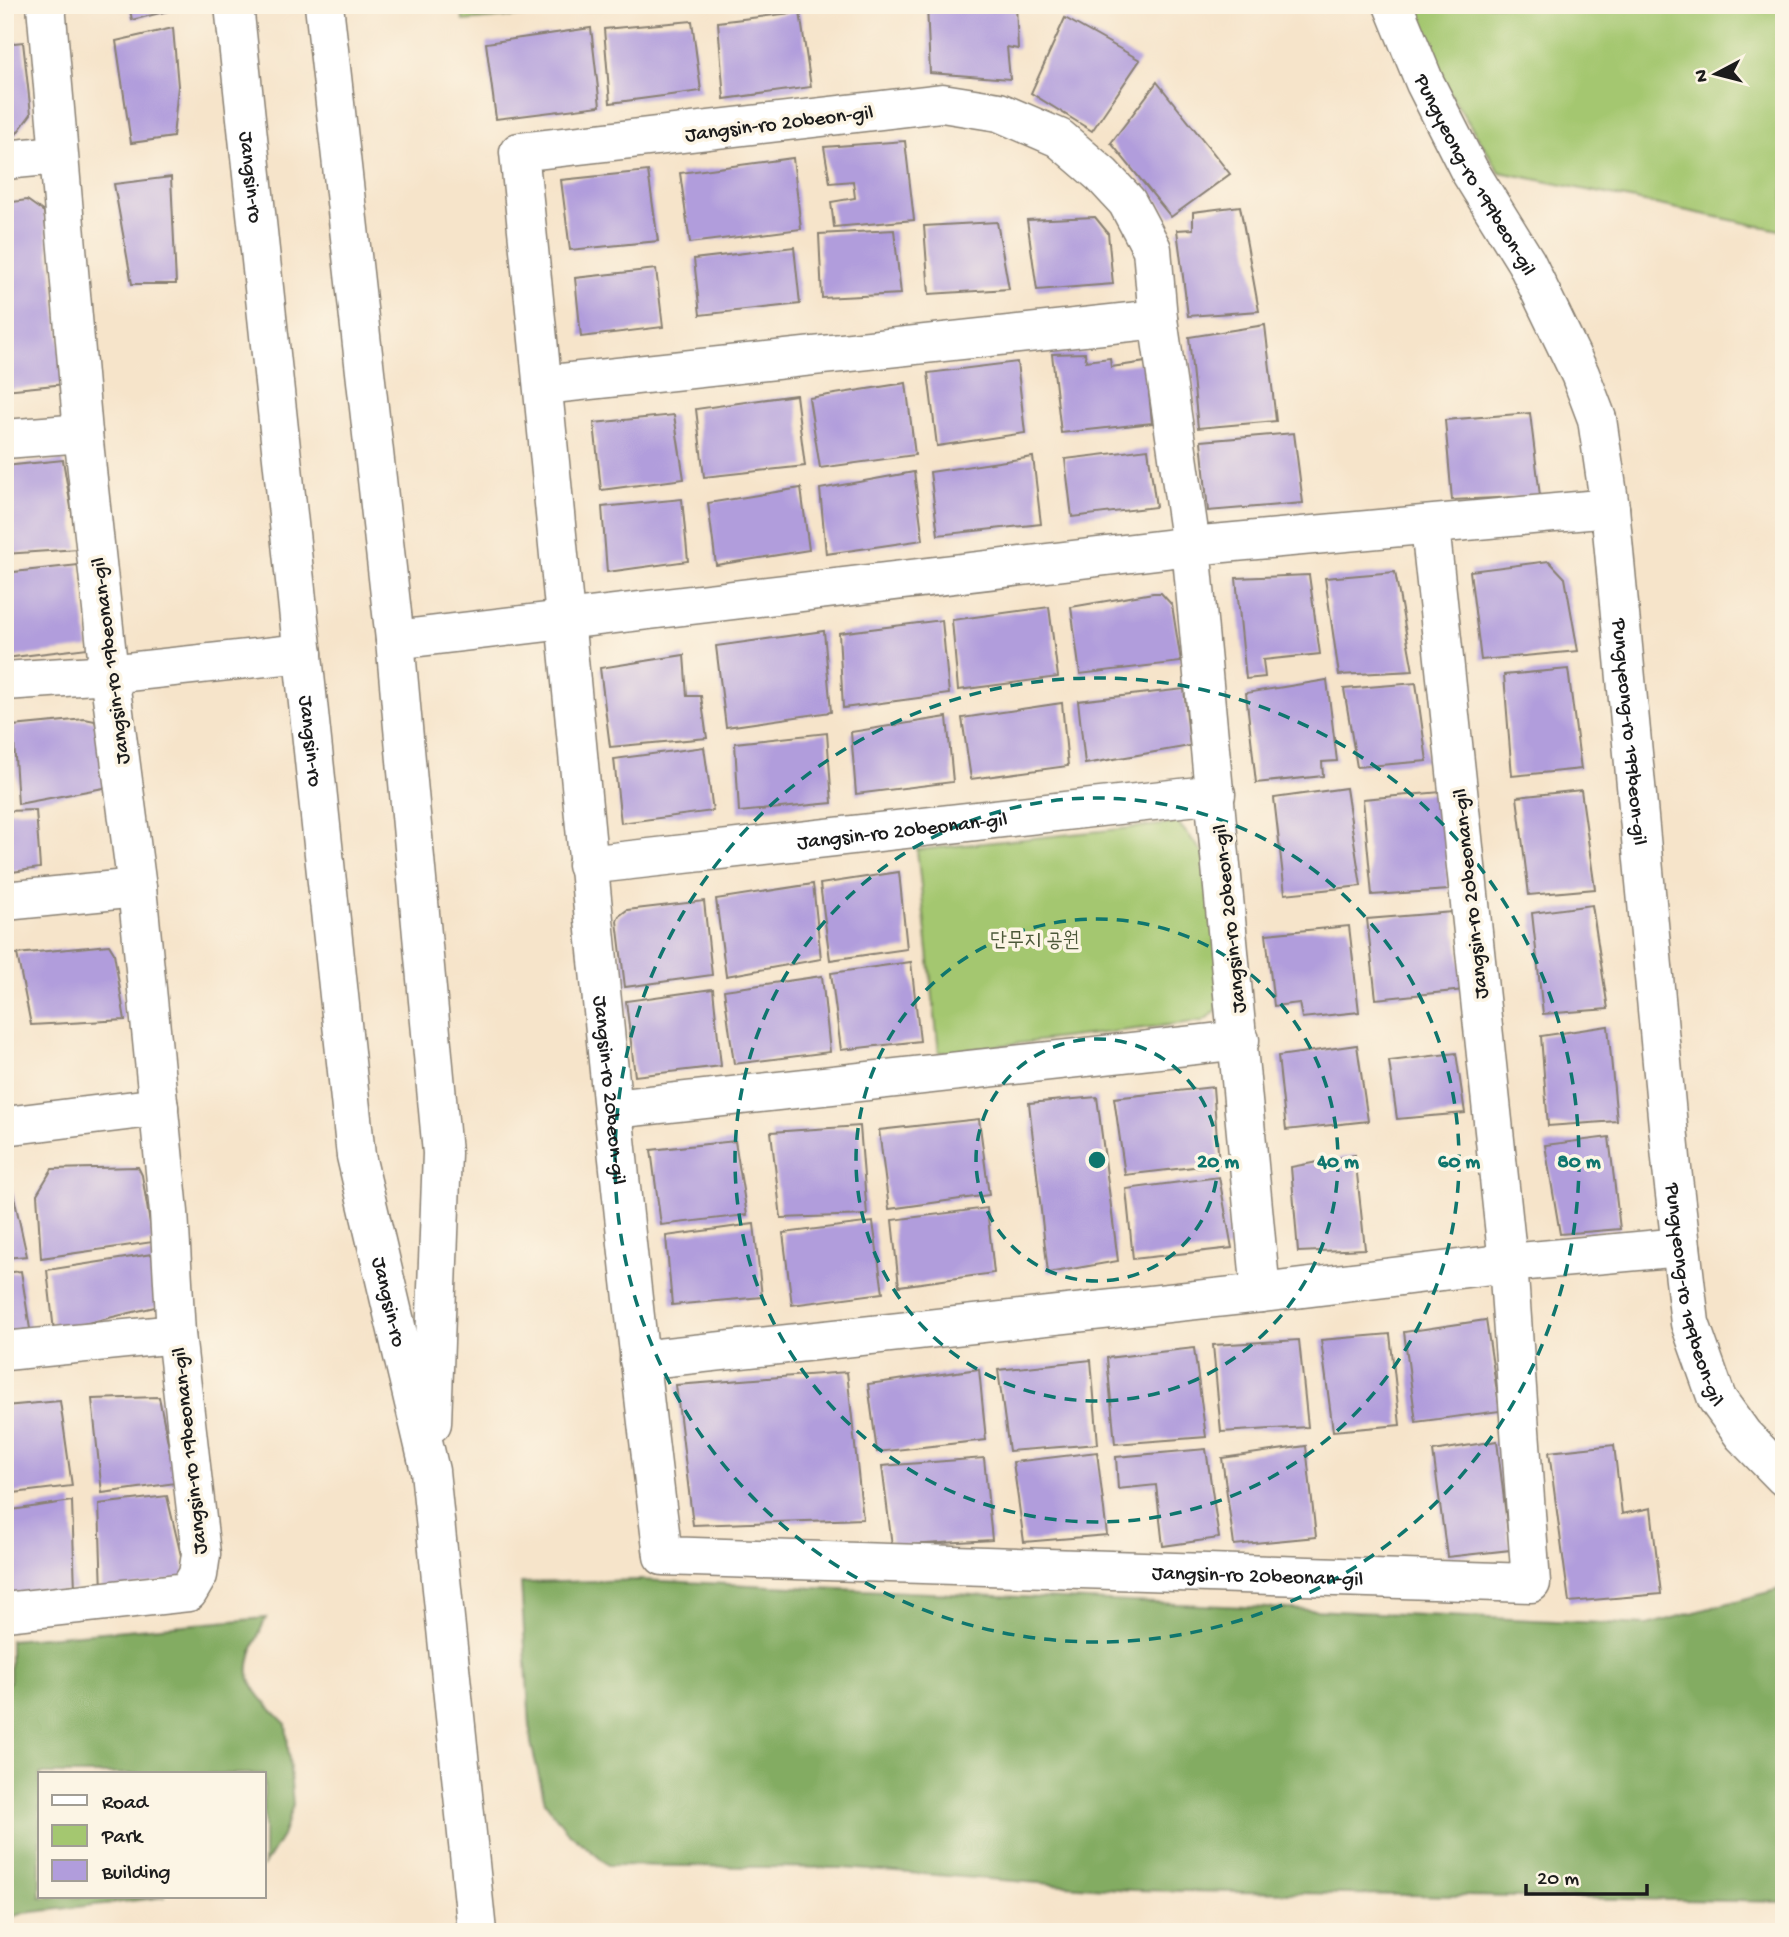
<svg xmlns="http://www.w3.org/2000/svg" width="1789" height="1937" viewBox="0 0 1789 1937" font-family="'Gochi Hand','Poor Story',sans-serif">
	<rect width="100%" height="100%" fill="#fcf5e5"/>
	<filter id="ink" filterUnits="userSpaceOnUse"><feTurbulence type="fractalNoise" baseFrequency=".0143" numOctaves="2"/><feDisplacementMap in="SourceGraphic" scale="14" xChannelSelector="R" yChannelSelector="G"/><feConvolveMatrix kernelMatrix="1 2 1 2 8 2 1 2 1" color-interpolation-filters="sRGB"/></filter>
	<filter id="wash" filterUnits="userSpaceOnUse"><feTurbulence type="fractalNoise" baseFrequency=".00686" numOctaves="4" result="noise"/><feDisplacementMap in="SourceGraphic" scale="28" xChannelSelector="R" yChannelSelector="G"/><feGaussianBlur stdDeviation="1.57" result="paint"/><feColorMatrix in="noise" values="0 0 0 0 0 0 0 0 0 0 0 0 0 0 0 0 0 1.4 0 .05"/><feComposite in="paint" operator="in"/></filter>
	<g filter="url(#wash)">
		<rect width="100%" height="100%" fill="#f6e4ca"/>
		<!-- green -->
		<g fill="#a4c770" stroke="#607246" stroke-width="2">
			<path d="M462 5H642L463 21Z"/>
			<path d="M1394 5H1784V231L1500 172Z"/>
			<path d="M1178 823 1205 855 1223 1000 1214 1013 1202 1021 939 1053 917 850Z"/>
		</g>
		<!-- forest -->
		<g fill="#83ac62" stroke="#50643f" stroke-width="2">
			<path d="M639 1580 1647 1625 1784 1588V1902L1131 1890 843 1868 608 1865 566 1830 545 1802 531 1743 521 1583Z"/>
			<path d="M266 1618C239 1676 242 1680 286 1724L293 1805 282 1836 264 1865V1774H40V1897H166L24 1913 5 1919V1683L10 1682V1640Z"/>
		</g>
		<g id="blocks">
			<!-- building -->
			<g fill="#b19ddc">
				<path d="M129 5H179L180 8 132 20Z"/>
				<path d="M927 5H1016L1018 49 1007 47 1010 79 930 73Z"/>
				<path d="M800 12 811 87 724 99 718 22Z"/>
				<path d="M1065 18 1140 60 1092 131 1031 93Z"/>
				<path d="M692 21 701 91 610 103 604 29Z"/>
				<path d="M173 28 178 86 173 137 131 143 116 41Z"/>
				<path d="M591 28 600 106 496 119 486 43Z"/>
				<path d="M23 42 31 114 14 137 5 138V44Z"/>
				<path d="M1157 82 1230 174 1171 217 1111 143Z"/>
				<path d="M905 141 914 220 834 227 831 202 855 198 853 181 830 183 824 147Z"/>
				<path d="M793 158 801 229 690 243 680 173Z"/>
				<path d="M648 171 658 241 570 250 561 180Z"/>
				<path d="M171 177 176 284H132L114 184Z"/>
				<path d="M27 200 44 212 65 384 5 390V203Z"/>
				<path d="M1240 206 1259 311 1188 316 1177 230 1193 229V212Z"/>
				<path d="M1095 217 1108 233 1113 284 1037 290 1027 220Z"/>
				<path d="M997 222 1009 289 929 294 924 226Z"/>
				<path d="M894 230 901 294 822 298 819 234Z"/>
				<path d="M794 247 800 304 700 315 694 259Z"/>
				<path d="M656 269 663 327 581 337 575 278Z"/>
				<path d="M1265 325 1276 421 1198 428 1189 337Z"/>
				<path d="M1085 353 1086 361 1110 358 1111 367 1146 362 1152 423 1061 433 1052 354Z"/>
				<path d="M1017 362 1025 433 937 446 928 373Z"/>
				<path d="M906 383 915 455 820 468 809 398Z"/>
				<path d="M796 395 805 466 704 477 696 409Z"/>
				<path d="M1530 413 1540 496 1452 500 1445 420Z"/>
				<path d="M674 415 684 479 601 490 594 423Z"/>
				<path d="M1294 433 1303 503 1208 511 1201 441Z"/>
				<path d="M1148 449 1156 507 1072 517 1065 459Z"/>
				<path d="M1033 457 1041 524 938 535 930 472Z"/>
				<path d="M63 460 78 549 5 554V466Z"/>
				<path d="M914 472 923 540 826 554 820 489Z"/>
				<path d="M801 488 809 550 716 565 708 503Z"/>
				<path d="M682 499 688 561 607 572 602 507Z"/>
				<path d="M1549 561 1565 578 1578 651 1481 660 1470 571Z"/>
				<path d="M78 565 88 648 5 658V573Z"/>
				<path d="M1395 572 1413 671 1339 675 1325 578Z"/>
				<path d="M1309 575 1320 654 1263 660 1265 677 1246 679 1236 578Z"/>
				<path d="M1153 593H1161L1172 605 1181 662 1080 674 1071 607Z"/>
				<path d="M1049 607 1058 677 958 690 952 620Z"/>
				<path d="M942 620 949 694 843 708 839 633Z"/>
				<path d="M824 631 831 712 726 727 716 646Z"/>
				<path d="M684 655 687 696H701L707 738 610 747 600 668Z"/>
				<path d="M1568 669 1581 769 1512 776 1504 675Z"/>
				<path d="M1327 680 1337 761 1322 762 1323 776 1256 783 1246 693Z"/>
				<path d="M1416 683 1427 761 1357 767 1344 689Z"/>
				<path d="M1184 689 1190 746 1085 764 1078 701Z"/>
				<path d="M1062 703 1068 766 971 779 962 718Z"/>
				<path d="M947 717 953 782 856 794 851 732Z"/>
				<path d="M85 719 95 721 109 787 18 804 13 726Z"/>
				<path d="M827 733 832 803 739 812 735 743Z"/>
				<path d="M704 747 713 811 621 823 614 759Z"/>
				<path d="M1346 788 1361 886 1285 894 1274 798Z"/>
				<path d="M1581 790 1595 889 1529 895 1517 797Z"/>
				<path d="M1441 792 1449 890 1372 895 1363 799Z"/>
				<path d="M36 810 40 868 5 873V811Z"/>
				<path d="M899 872 907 949 830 960 820 884Z"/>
				<path d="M813 884 821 959 726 976 716 899Z"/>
				<path d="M704 901 712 975 625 987 617 921 619 916 627 910Z"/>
				<path d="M1592 905 1608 1009 1543 1014 1532 913Z"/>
				<path d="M1453 912 1464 990 1376 999 1367 919Z"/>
				<path d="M1349 926 1359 1012 1302 1018 1299 1003 1274 1006 1266 934Z"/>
				<path d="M109 945 114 953 125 1020 31 1025 17 954Z"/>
				<path d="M911 962 920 1041 841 1050 831 973Z"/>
				<path d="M822 976 830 1052 734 1064 724 990Z"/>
				<path d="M713 989 721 1066 635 1076 626 1001Z"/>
				<path d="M1608 1026 1617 1121 1548 1126 1541 1036Z"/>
				<path d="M1357 1045 1368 1121 1286 1130 1278 1056Z"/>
				<path d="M1456 1053 1465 1113 1397 1119 1389 1061Z"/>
				<path d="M1213 1087 1219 1164 1125 1175 1114 1098Z"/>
				<path d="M1097 1097 1118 1261 1048 1273 1029 1103Z"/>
				<path d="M979 1119 989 1195 889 1209 879 1130Z"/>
				<path d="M860 1126 867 1215 781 1218 771 1132Z"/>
				<path d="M1609 1137 1620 1229 1560 1234 1545 1145Z"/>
				<path d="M735 1141 747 1215 661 1225 651 1150Z"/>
				<path d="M1355 1155 1365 1249 1298 1252 1291 1167Z"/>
				<path d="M138 1167 142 1175 153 1242 41 1258 37 1194 52 1169Z"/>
				<path d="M9 1174 27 1256 5 1258V1175Z"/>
				<path d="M1219 1177 1232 1248 1133 1259 1126 1189Z"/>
				<path d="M987 1208 994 1273 899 1286 892 1220Z"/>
				<path d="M873 1222 883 1293 792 1305 783 1233Z"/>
				<path d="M754 1224 762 1297 672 1305 666 1236Z"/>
				<path d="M152 1254 159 1306 54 1331 47 1270Z"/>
				<path d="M21 1271 30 1329 5 1332V1273Z"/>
				<path d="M1486 1320 1500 1411 1416 1422 1404 1332Z"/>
				<path d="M1390 1334 1400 1425 1333 1431 1321 1340Z"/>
				<path d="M1299 1340 1308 1427 1221 1432 1213 1345Z"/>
				<path d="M1194 1348 1206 1437 1115 1444 1107 1358Z"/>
				<path d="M1091 1360 1098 1444 1009 1451 998 1370Z"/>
				<path d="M979 1369 986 1440 877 1452 868 1384Z"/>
				<path d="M847 1372 863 1519 693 1525 676 1385Z"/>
				<path d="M159 1397 176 1483 102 1493 92 1399Z"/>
				<path d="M60 1401 72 1486 5 1494V1406Z"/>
				<path d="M1497 1441 1510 1550 1447 1557 1433 1451Z"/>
				<path d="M1614 1445 1622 1514 1651 1508 1661 1594 1569 1602 1549 1452Z"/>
				<path d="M1306 1446 1316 1537 1234 1545 1222 1458Z"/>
				<path d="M1206 1449 1219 1538 1163 1546 1156 1485 1118 1489 1116 1457Z"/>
				<path d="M1097 1452 1107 1535 1024 1542 1013 1462Z"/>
				<path d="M984 1458 992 1540 892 1546 882 1466Z"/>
				<path d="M167 1496 186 1577 102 1591 99 1504Z"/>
				<path d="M72 1501 75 1590 7 1598 5 1511Z"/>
			</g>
		</g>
	</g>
	<g filter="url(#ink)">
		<use href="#blocks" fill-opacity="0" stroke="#898073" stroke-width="2"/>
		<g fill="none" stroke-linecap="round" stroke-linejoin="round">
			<!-- minor casing -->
			<g stroke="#898073" stroke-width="41">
				<g id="minor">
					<path id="s1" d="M1393 5 1425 83 1469 170 1526 262 1580 374 1597 419 1610 508 1672 1169 1690 1323 1717 1399 1743 1435 1784 1477"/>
					<path d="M5 160 57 155"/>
					<path d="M543 385 1158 319"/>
					<path d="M5 439 83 433"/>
					<path d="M395 640 1191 546 1610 508"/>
					<path d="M5 681 109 674 303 653"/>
					<path id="s2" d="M587 865 1216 794"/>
					<path d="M5 901 137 888"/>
					<path d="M614 1109 1240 1040"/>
					<path d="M5 1126 159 1107"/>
					<path id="s3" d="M1261 1293 1191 546 1158 319 1152 249 1127 202 1102 175 1059 138 999 112 942 103 519 152C568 620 605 1089 663 1556L1531 1583 1508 1263 1430 526"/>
					<path d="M5 1351 176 1334"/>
					<path d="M639 1360 1261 1293 1508 1263 1681 1247"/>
					<path d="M5 1612 188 1592 198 1575 201 1554 176 1334 169 1212 137 888 109 674 83 433 46 5"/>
				</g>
			</g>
			<!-- major casing -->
			<g stroke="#898073" stroke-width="41">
				<g id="major">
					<path id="s4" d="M234 5 356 1156 430 1471 477 1932"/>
					<path d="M324 5 395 640 442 1153 432 1423"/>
				</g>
			</g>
			<!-- minor -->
			<use href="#minor" stroke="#fff" stroke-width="38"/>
			<!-- major -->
			<use href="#major" stroke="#fff" stroke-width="38"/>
		</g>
	</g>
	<!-- distance rings -->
	<g fill="none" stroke="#0f766e" stroke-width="3.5" stroke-dasharray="12 9">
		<circle cx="1097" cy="1160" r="121"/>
		<circle cx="1097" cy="1160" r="241"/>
		<circle cx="1097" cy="1160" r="362"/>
		<circle cx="1097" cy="1160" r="482"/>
	</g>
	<g text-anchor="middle" stroke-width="7" stroke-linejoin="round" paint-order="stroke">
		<!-- street labels -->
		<g font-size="21" fill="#1c1c1c" stroke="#fcf5e5">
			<text transform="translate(779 122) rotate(-7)" y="7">Jangsin-ro 20beon-gil</text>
			<text dy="7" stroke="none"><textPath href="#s1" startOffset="189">Pungyeong-ro 199beon-gil</textPath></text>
			<text dy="7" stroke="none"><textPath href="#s4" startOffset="173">Jangsin-ro</textPath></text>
			<text transform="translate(109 661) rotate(-97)" y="7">Jangsin-ro 19beonan-gil</text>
			<text dy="7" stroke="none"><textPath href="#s1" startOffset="777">Pungyeong-ro 199beon-gil</textPath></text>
			<text dy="7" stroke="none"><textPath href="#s4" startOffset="740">Jangsin-ro</textPath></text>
			<text dy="7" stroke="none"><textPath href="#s2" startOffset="317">Jangsin-ro 20beonan-gil</textPath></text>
			<text transform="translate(1469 894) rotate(-96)" y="7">Jangsin-ro 20beonan-gil</text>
			<text transform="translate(1228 919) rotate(-96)" y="7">Jangsin-ro 20beon-gil</text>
			<text dy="7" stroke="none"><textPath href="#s3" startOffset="2688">Jangsin-ro 20beon-gil</textPath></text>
			<text dy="7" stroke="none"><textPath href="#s1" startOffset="1344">Pungyeong-ro 199beon-gil</textPath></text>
			<text dy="7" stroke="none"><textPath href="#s4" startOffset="1307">Jangsin-ro</textPath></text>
			<text transform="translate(188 1451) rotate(-96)" y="7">Jangsin-ro 19beonan-gil</text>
			<text dy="7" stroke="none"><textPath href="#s3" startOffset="3752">Jangsin-ro 20beonan-gil</textPath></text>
		</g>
		<!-- park labels -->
		<g font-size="21" fill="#4c5839" stroke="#fcf5e5">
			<text x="1035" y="946">단무지 공원</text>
		</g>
	</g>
	<circle cx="1097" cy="1160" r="10" fill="#0f766e" stroke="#fcf5e5" stroke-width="3.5"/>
	<g font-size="21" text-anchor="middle" font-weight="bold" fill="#0f766e" stroke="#fcf5e5" stroke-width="7" stroke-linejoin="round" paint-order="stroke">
		<text x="1218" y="1167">20 m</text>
		<text x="1338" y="1167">40 m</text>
		<text x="1459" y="1167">60 m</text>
		<text x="1579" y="1167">80 m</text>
	</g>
	<!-- margin -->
	<rect width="1789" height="1937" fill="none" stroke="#fcf5e5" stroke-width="28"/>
	<!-- legend -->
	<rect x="38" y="1772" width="228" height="126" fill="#fcf5e5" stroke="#a29e95" stroke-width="2"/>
	<rect x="52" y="1795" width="35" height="10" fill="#ffffff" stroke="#a29e95" stroke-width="2"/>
	<text x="102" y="1808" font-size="21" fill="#1c1c1c">Road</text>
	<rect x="52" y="1825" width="35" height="21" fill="#a4c770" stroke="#a29e95" stroke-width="2"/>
	<text x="102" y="1842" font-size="21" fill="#1c1c1c">Park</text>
	<rect x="52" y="1860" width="35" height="21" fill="#b19ddc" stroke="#a29e95" stroke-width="2"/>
	<text x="102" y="1878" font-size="21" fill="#1c1c1c">Building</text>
	<!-- north arrow -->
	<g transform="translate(1716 74) rotate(263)" stroke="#fcf5e5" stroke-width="5" paint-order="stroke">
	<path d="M0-5L12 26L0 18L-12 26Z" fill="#1c1c1c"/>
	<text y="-10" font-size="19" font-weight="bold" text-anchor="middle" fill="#1c1c1c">N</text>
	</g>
	<!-- scale -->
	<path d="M1526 1884v10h121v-10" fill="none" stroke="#1c1c1c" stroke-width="3.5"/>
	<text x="1537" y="1884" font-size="21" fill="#1c1c1c" stroke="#fcf5e5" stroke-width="5" paint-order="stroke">20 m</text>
</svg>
